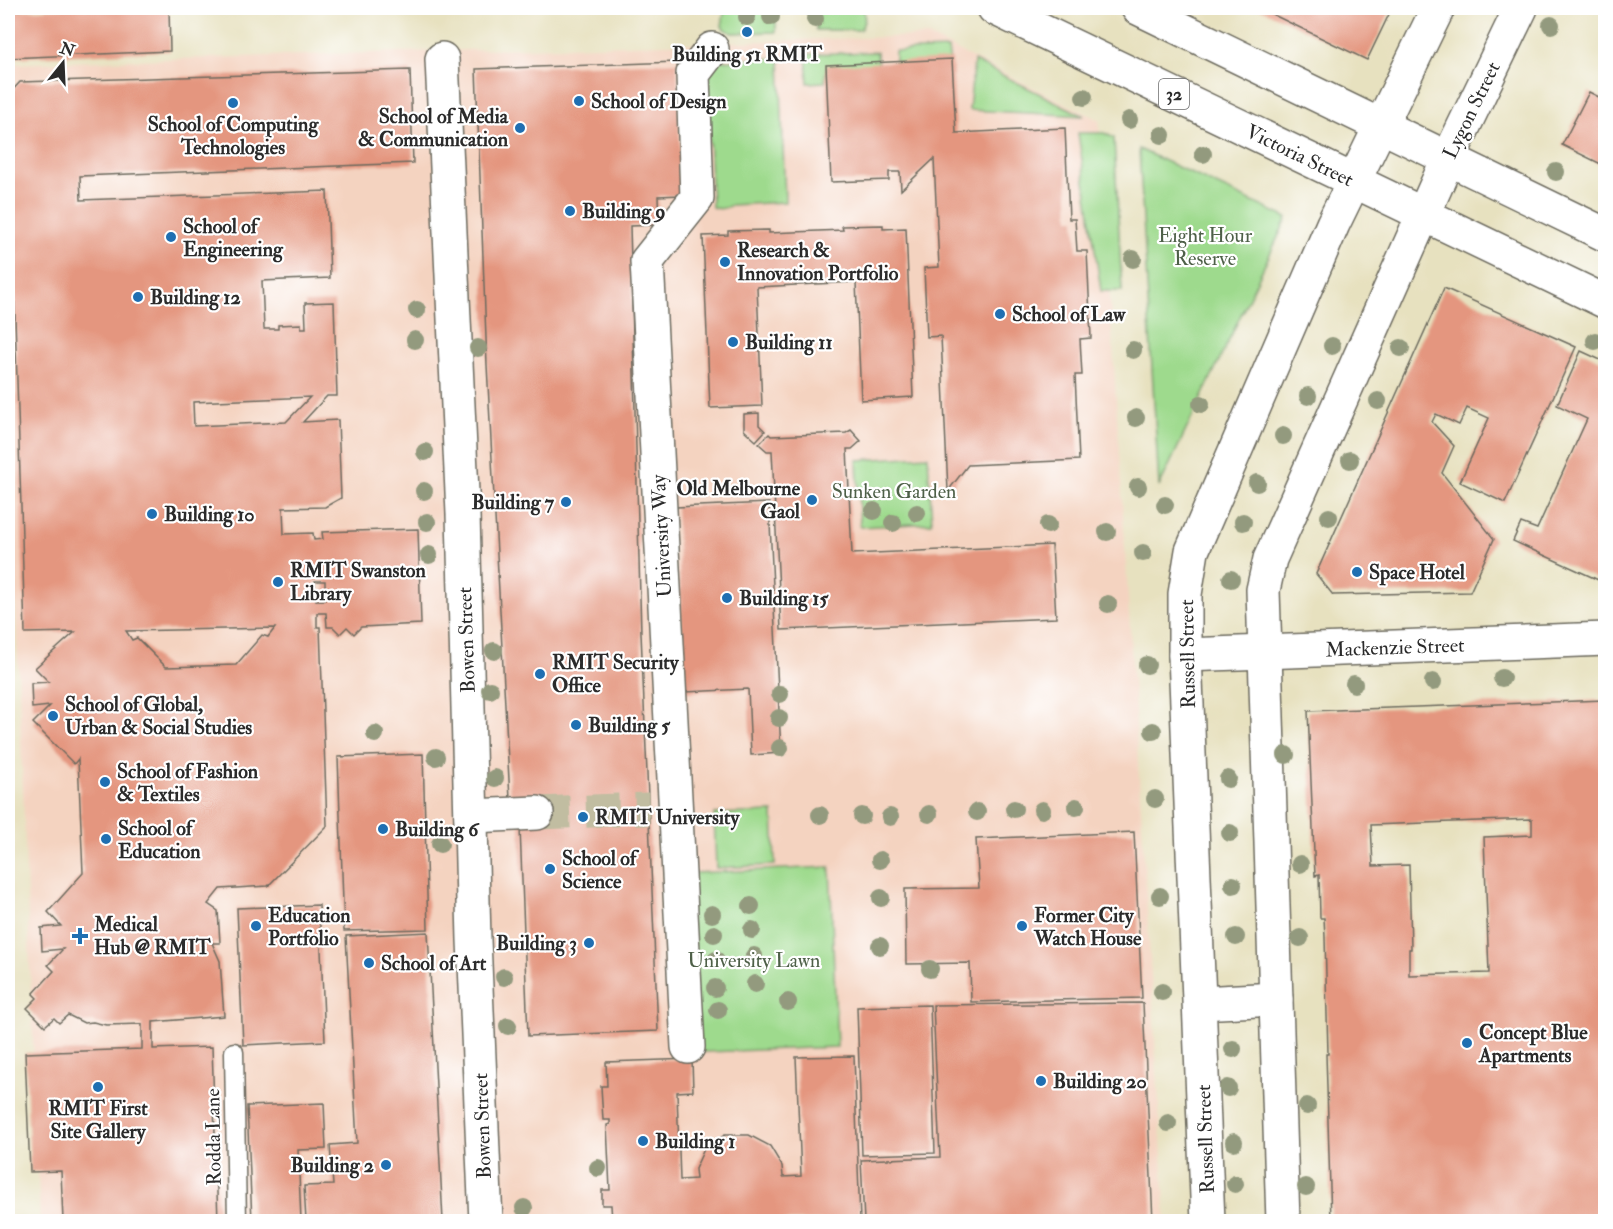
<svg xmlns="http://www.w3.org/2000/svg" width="1613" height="1229" viewBox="0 0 1613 1229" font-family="'IM FELL Double Pica',serif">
	<rect width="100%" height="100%" fill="#fff"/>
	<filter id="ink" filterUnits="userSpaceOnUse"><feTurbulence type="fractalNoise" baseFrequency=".0167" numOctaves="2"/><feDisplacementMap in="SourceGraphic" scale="12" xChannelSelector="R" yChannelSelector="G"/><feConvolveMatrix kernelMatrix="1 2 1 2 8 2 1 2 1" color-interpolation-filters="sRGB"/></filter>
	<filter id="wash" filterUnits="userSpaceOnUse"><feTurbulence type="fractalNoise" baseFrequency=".008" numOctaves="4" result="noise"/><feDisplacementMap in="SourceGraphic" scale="24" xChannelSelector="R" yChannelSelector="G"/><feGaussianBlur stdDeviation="1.35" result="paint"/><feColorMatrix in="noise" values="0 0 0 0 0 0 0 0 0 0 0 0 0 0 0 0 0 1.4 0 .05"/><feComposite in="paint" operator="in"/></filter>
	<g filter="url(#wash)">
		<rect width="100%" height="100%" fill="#e7e1bf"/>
		<!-- built -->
		<path fill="#f4d3c0" d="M928 36 1099 120 1166 1221H40L8 412V64Z"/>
		<!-- green -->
		<g fill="#9eda8d" stroke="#64825c" stroke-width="1.5">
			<path d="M725 8H776V32L732 33 724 29 722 26Z"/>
			<path d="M815 8H862C867 14 864 22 861 29L857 30H816Z"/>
			<path d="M948 49 950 64 895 66V51Z"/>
			<path d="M877 52 878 66 826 68 825 82 808 83 806 54Z"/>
			<path d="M780 58 785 202 731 205C725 209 719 210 712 207L706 61Z"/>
			<path d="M974 61 1084 116 969 110Z"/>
			<path d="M1078 133H1104L1114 138 1122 291H1101Z"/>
			<path d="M1139 149 1287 218 1159 487Z"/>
			<path d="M928 456 932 523 860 527 857 460Z"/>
			<path d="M773 812 775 865 716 868 714 814Z"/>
			<path d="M830 867 837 1047 679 1053 671 874Z"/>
		</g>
		<g id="blocks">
			<!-- building -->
			<g fill="#e4967f" fill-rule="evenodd">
				<path d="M66 8H169L170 51 8 58V11Z"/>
				<path d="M1259 8H1392L1367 60Z"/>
				<path d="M952 59 956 133 1065 128 1069 219H1075L1077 251H1087L1091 338 1080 339 1082 375H1075L1079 460 968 465 948 491 941 336 927 337 924 268 939 267 934 159 901 190 900 172H889V180L831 182 826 65Z"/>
				<path d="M677 62 682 195 658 196 659 225 630 226 641 633 658 1031 528 1036 520 828 510 799 487 365 476 69Z"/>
				<path d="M410 70 413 163 80 176 81 200 327 191 330 278 262 281 264 329H278V325L301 324V328H306L305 303 334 302 337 396H327L303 422 338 420 341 498 325 507 283 508 284 534 313 533 314 540 323 539 322 532 418 529 421 624 361 627 354 634 347 627 340 634 333 627H327L326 613H317V627H320L327 826 268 886 220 889 208 904 218 911 220 943H212L220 961 224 1016 153 1022V1049L212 1047 218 1221H63L61 1171 30 1172 25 1053 142 1049V1024L106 1025 93 1022 84 1023 68 1015 59 1023 54 1018 45 1026 27 1008 37 998 33 994 54 971 48 965 63 949 42 951 41 928 61 926 48 912 83 873 78 759 74 764 33 723 50 706 32 708 31 683 49 682 35 668 75 632 25 633 8 95 20 82ZM310 397 286 422 194 426 193 402ZM315 581H325V600H316ZM275 628 268 637 262 635 236 665 166 667 137 638 132 640 126 631Z"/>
				<path d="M1589 92 1605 100V166L1562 145Z"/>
				<path d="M883 225V229L906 228 913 397 861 400 856 282 757 287 762 406 710 408 703 236 728 235V231L769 230V233L843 230 842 226Z"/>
				<path d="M1444 288 1576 347 1505 503 1460 482 1489 418 1467 408 1459 425 1436 414 1432 422 1454 446 1442 473 1494 539 1470 592 1333 595 1316 574Z"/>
				<path d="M1581 351 1605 362V583L1513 541 1521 523 1537 529 1587 419 1557 405Z"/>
				<path d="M759 413V425L765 431 756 441 744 430V414Z"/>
				<path d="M851 430 861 441 852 449H847L852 554 1052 545 1056 618 781 630 772 451H767L759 444 769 434 771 436 846 433Z"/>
				<path d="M769 503 781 753 751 755 748 689 685 692 676 507Z"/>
				<path d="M1605 700V1221H1331L1326 1054H1328L1325 937 1324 918H1320L1319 875 1315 876 1308 711ZM1532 819V835L1484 837 1489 973 1409 975V949H1411L1409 865 1373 866 1371 825Z"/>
				<path d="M423 754 428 929 344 931 338 757Z"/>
				<path d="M1134 832 1142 998 971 1002 970 963 906 964 905 889 979 888 976 839Z"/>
				<path d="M319 905 325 1041 243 1045 237 908Z"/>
				<path d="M428 932 443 1221H306L304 1186 333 1185 330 1145 357 1143 346 936Z"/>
				<path d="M1143 1003 1153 1221H864L861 1160 940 1157 933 1005Z"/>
				<path d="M930 1005 935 1153 862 1155 857 1007Z"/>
				<path d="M854 1056 860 1221H612L611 1205H602V1190H610L607 1125 610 1124V1120H603L601 1086H607L606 1062 692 1059 693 1091 677 1092 680 1180 696 1179 695 1169 705 1147 725 1135H749L770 1146 782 1166 783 1177 801 1176 796 1057Z"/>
				<path d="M324 1103 326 1149 298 1150 301 1221H252L247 1106Z"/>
			</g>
		</g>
	</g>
	<g filter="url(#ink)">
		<use href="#blocks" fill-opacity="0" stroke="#6d6b5f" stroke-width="1.5"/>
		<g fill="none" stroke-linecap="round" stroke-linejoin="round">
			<!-- street-tunnel -->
			<path stroke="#c1bda1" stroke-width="33" stroke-dasharray="33 16" stroke-linecap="butt" d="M537 813 649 809"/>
			<!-- lane casing -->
			<g stroke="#6d6b5f" stroke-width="21">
				<path id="lane" d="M234 1052 237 1222"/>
			</g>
			<!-- street casing -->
			<g stroke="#6d6b5f" stroke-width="36">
				<g id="street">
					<path d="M442 59 463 514 474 940 486 1222"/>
					<path d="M1185 655 1606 639"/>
					<path d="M471 816 537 813"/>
					<path d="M688 1047 647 261 697 198 693 74 712 49"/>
				</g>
			</g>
			<!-- secondary casing -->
			<g stroke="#6d6b5f" stroke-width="36">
				<g id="secondary">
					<path d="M1200 1003 1276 999"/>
					<path d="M1208 1222 1185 655V594L1192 551 1333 224 1438 8"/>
					<path d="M1283 1222 1263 590 1270 559 1448 159 1521 8"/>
				</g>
			</g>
			<!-- primary casing -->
			<g stroke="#6d6b5f" stroke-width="36">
				<g id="primary">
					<path d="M994 8 1606 302"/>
					<path d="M1138 8 1606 235"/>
				</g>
			</g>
			<!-- lane -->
			<use href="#lane" stroke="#fff" stroke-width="18"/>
			<!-- street -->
			<use href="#street" stroke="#fff" stroke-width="33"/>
			<!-- secondary -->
			<use href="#secondary" stroke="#fff" stroke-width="33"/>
			<!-- primary -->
			<use href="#primary" stroke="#fff" stroke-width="33"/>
		</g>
		<!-- trees -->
		<g fill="#939a7e">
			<circle cx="747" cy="17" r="9"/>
			<circle cx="771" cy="17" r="9"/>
			<circle cx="815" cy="19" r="9"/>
			<circle cx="1551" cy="25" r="9"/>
			<circle cx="1084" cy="97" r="9"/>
			<circle cx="1129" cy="120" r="9"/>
			<circle cx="1162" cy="135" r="9"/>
			<circle cx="1203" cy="154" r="9"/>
			<circle cx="1556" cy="172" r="9"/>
			<circle cx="1133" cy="259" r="9"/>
			<circle cx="417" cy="310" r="9"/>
			<circle cx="415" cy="340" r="9"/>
			<circle cx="1595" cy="341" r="9"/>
			<circle cx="1332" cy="346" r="9"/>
			<circle cx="478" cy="348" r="9"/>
			<circle cx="1401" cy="348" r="9"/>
			<circle cx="1133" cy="350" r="9"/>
			<circle cx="1308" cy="396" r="9"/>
			<circle cx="1378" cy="401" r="9"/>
			<circle cx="1201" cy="404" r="9"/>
			<circle cx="1136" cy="418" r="9"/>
			<circle cx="1283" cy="436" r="9"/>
			<circle cx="425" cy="452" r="9"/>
			<circle cx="1350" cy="460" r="9"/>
			<circle cx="1257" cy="483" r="9"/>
			<circle cx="1138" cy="487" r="9"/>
			<circle cx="424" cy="491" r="9"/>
			<circle cx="1165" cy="505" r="9"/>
			<circle cx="874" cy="511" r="9"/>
			<circle cx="917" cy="513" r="9"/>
			<circle cx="1329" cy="517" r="9"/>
			<circle cx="427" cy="522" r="9"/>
			<circle cx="1243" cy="522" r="9"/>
			<circle cx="893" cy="523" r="9"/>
			<circle cx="1048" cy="525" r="9"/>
			<circle cx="1107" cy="532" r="9"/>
			<circle cx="1143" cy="553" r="9"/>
			<circle cx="429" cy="555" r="9"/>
			<circle cx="1231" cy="579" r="9"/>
			<circle cx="1108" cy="604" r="9"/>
			<circle cx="494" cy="651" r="9"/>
			<circle cx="1147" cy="665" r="9"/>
			<circle cx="1502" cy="678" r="9"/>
			<circle cx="1433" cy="682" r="9"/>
			<circle cx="1354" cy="684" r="9"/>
			<circle cx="490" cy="690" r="9"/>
			<circle cx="780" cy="694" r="9"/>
			<circle cx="779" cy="718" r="9"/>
			<circle cx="1153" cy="731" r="9"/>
			<circle cx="375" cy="734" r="9"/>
			<circle cx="780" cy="748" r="9"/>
			<circle cx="1286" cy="755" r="9"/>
			<circle cx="436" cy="757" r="9"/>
			<circle cx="495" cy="778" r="9"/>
			<circle cx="1228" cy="779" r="9"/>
			<circle cx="1155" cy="799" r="9"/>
			<circle cx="1076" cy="807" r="9"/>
			<circle cx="1014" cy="809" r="9"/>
			<circle cx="1042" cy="810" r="9"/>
			<circle cx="977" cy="812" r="9"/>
			<circle cx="929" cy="814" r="9"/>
			<circle cx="820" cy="815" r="9"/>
			<circle cx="862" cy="816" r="9"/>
			<circle cx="890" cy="817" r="9"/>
			<circle cx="1230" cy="833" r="9"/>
			<circle cx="440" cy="844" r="9"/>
			<circle cx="880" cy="860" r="9"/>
			<circle cx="1300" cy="864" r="9"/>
			<circle cx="1233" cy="885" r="9"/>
			<circle cx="1160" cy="896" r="9"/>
			<circle cx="881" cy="898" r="9"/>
			<circle cx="751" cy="906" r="9"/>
			<circle cx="712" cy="914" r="9"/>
			<circle cx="752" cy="930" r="9"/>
			<circle cx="714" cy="934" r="9"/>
			<circle cx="1236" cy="937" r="9"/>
			<circle cx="1300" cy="938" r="9"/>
			<circle cx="880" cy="946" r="9"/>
			<circle cx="754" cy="956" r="9"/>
			<circle cx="716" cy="960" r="9"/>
			<circle cx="930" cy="969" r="9"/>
			<circle cx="504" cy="977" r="9"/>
			<circle cx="755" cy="984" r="9"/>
			<circle cx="715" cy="988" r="9"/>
			<circle cx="1162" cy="992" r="9"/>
			<circle cx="788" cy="1002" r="9"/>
			<circle cx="718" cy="1010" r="9"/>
			<circle cx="508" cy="1026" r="9"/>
			<circle cx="1233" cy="1049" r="9"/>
			<circle cx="1228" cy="1088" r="9"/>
			<circle cx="1307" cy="1106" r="9"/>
			<circle cx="1168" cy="1123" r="9"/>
			<circle cx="1234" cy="1142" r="9"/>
			<circle cx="598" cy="1168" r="9"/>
			<circle cx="1235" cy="1184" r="9"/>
			<circle cx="1306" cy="1187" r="9"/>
			<circle cx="524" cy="1208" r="9"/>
		</g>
	</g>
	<!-- markers -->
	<g fill="#1f6fb2" stroke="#fff" stroke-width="2">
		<circle cx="747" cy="32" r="6"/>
		<circle cx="579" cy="101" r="6"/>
		<circle cx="233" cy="103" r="6"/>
		<circle cx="520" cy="128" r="6"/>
		<circle cx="570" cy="211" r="6"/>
		<circle cx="171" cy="237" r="6"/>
		<circle cx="725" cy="262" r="6"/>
		<circle cx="138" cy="297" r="6"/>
		<circle cx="1000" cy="314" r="6"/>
		<circle cx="733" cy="342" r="6"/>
		<circle cx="812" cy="500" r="6"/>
		<circle cx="566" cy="502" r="6"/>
		<circle cx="152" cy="514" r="6"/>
		<circle cx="1357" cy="572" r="6"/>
		<circle cx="278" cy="582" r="6"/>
		<circle cx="727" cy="598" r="6"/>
		<circle cx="540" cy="674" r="6"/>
		<circle cx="53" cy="716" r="6"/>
		<circle cx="576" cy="725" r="6"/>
		<circle cx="105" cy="782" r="6"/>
		<circle cx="583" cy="817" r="6"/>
		<circle cx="383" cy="829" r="6"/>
		<circle cx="106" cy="839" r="6"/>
		<circle cx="550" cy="869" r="6"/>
		<circle cx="256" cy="926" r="6"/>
		<circle cx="1022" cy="926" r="6"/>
		<path d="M77 927h6v6h6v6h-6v6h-6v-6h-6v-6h6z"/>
		<circle cx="589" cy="943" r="6"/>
		<circle cx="369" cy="963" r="6"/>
		<circle cx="1467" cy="1043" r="6"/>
		<circle cx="1041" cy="1081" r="6"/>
		<circle cx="98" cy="1087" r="6"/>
		<circle cx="643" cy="1141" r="6"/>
		<circle cx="386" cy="1165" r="6"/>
	</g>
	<g text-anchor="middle" stroke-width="4.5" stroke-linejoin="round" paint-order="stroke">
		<!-- shield labels -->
		<rect fill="#fff" stroke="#6b6b6b" stroke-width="1.5" x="1159" y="79" width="30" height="30" rx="4.5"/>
		<g font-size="18" font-weight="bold" fill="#2b2b2b">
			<text x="1174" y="100">32</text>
		</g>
		<!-- poi labels -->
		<g font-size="20" font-weight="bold" fill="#2b2b2b" stroke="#fff" text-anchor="start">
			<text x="747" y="61" text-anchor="middle">Building 51 RMIT</text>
			<text x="591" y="108">School of Design</text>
			<text x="508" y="123" text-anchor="end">School of Media<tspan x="508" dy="23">&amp; Communication</tspan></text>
			<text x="233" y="131" text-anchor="middle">School of Computing<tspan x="233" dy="23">Technologies</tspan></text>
			<text x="582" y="218">Building 9</text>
			<text x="183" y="233">School of<tspan x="183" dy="23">Engineering</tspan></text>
			<text x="737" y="257">Research &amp;<tspan x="737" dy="23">Innovation Portfolio</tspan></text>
			<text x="150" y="304">Building 12</text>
			<text x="1012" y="321">School of Law</text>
			<text x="745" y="349">Building 11</text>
			<text x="800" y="495" text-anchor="end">Old Melbourne<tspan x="800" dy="23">Gaol</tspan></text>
			<text x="554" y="509" text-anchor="end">Building 7</text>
			<text x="164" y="521">Building 10</text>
			<text x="290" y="577">RMIT Swanston<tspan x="290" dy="23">Library</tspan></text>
			<text x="1369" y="579">Space Hotel</text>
			<text x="739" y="605">Building 15</text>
			<text x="552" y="669">RMIT Security<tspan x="552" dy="23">Office</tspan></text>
			<text x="65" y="711">School of Global,<tspan x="65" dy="23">Urban &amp; Social Studies</tspan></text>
			<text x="588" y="732">Building 5</text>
			<text x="117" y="778">School of Fashion<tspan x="117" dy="23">&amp; Textiles</tspan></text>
			<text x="595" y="824">RMIT University</text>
			<text x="118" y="835">School of<tspan x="118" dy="23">Education</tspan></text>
			<text x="395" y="836">Building 6</text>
			<text x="562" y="865">School of<tspan x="562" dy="23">Science</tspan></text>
			<text x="268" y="922">Education<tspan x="268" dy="23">Portfolio</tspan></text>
			<text x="1034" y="922">Former City<tspan x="1034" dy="23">Watch House</tspan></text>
			<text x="94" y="931">Medical<tspan x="94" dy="23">Hub @ RMIT</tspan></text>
			<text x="577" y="950" text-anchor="end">Building 3</text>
			<text x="381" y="970">School of Art</text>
			<text x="1479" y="1039">Concept Blue<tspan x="1479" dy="23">Apartments</tspan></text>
			<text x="1053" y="1088">Building 20</text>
			<text x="98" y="1115" text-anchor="middle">RMIT First<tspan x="98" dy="23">Site Gallery</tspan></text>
			<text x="655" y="1148">Building 1</text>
			<text x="374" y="1172" text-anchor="end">Building 2</text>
		</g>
		<!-- street labels -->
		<g font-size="20" fill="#2b2b2b" stroke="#fff">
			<text transform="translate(1471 110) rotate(-64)" y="7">Lygon Street</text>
			<text transform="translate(1300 155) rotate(26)" y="7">Victoria Street</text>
			<text transform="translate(661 536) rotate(-93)" y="7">University Way</text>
			<text transform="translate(466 640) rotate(-92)" y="7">Bowen Street</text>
			<text transform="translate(1395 647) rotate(-2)" y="7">Mackenzie Street</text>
			<text transform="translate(1187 654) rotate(-91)" y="7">Russell Street</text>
			<text transform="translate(482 1126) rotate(-92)" y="7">Bowen Street</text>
			<text transform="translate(213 1137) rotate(-91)" y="7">Rodda Lane</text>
			<text transform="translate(1205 1139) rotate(-92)" y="7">Russell Street</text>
		</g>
		<!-- park labels -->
		<g font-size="20" fill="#4e6048" stroke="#fff">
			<text x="1205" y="242">Eight Hour<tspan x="1205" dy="23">Reserve</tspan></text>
			<text x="894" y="498">Sunken Garden</text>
			<text x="754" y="967">University Lawn</text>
		</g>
	</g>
	<!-- margin -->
	<rect width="1613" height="1229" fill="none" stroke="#fff" stroke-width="30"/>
	<!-- north arrow -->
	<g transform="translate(63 63) rotate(18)" stroke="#ffffff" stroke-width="4.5" paint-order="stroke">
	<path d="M0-4.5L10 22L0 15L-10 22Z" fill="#2b2b2b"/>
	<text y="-9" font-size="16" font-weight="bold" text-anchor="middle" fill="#2b2b2b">N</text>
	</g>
</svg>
